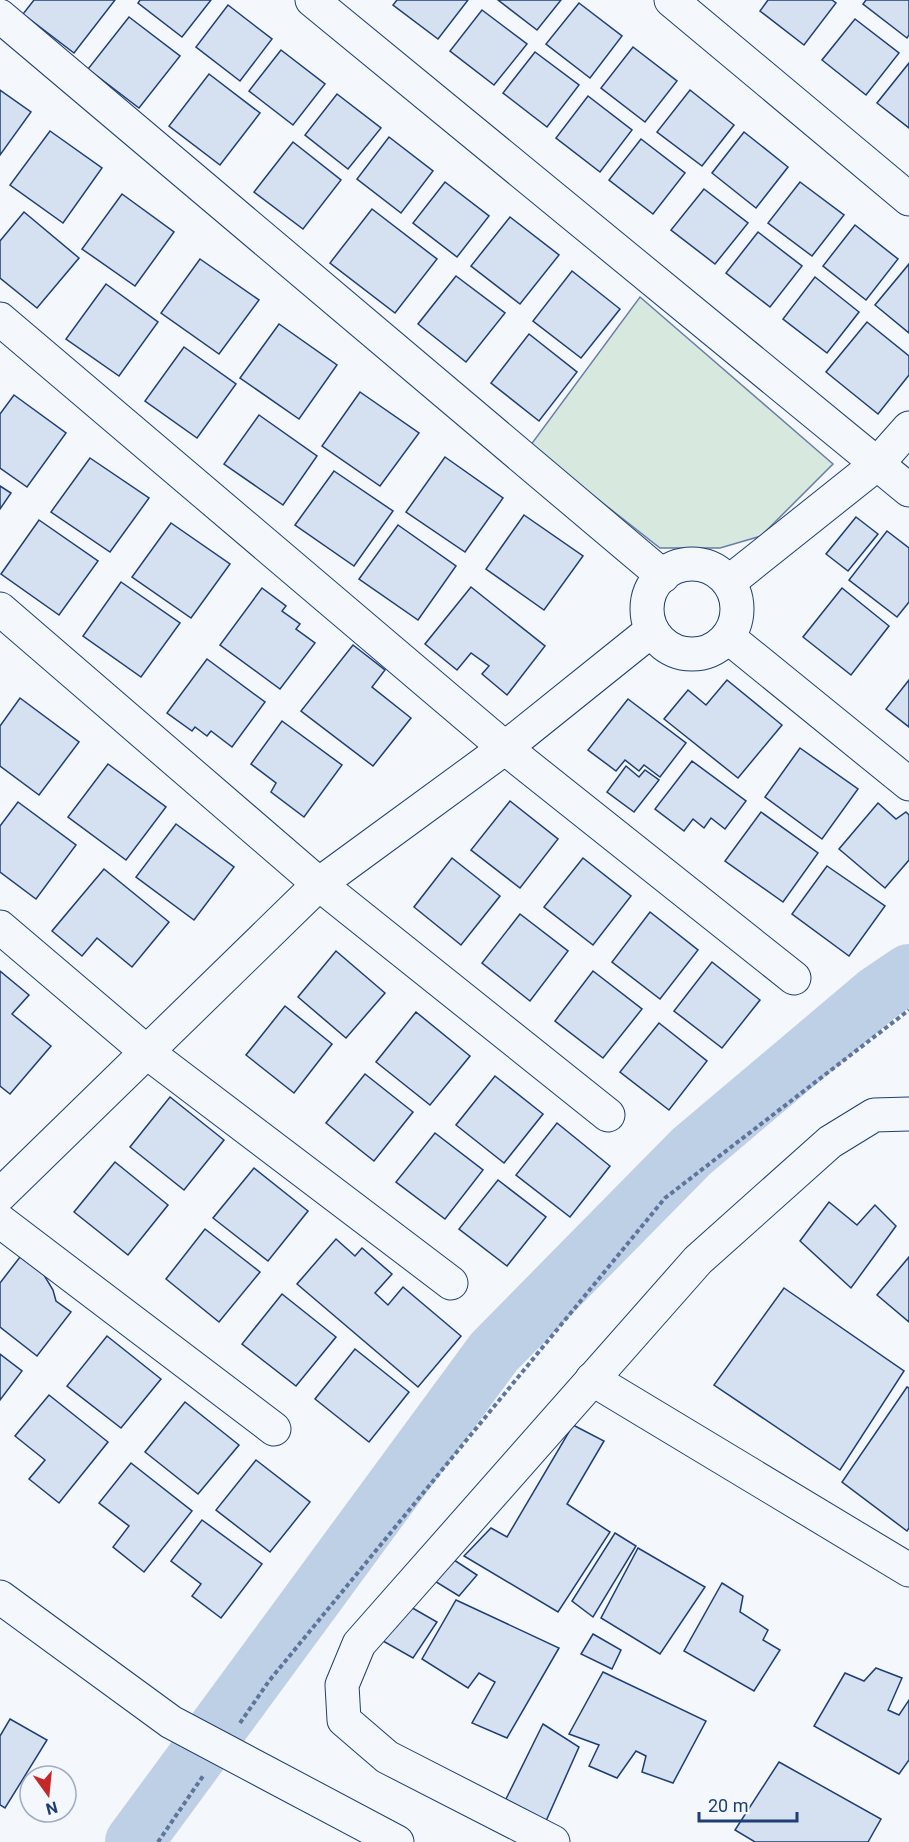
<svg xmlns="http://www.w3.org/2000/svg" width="909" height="1842" viewBox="0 0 909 1842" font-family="Roboto,sans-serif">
	<rect width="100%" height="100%" fill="#f4f7fb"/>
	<!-- green -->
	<path fill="#d7e8df" stroke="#687fa3" stroke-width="1.5" d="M640 297 833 464 761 536 720 548H660L530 446Z"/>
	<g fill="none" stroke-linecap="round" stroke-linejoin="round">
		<!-- river -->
		<path stroke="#bed0e5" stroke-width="58" d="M134 1842 494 1352 691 1152 878 994 909 973"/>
	</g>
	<!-- building -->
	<g fill="#d5e0f0" stroke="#1d3f73" stroke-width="1.5">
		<path d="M34 0H115L74 53 23 14Z"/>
		<path d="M140 0H211L182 37 138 3Z"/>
		<path d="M397 0H468L438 39 393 5Z"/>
		<path d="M498 0H561L537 30Z"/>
		<path d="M768 0H832L836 3 804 45 760 11Z"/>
		<path d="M866 0H909V35L907 38 863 4Z"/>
		<path d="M579 3 622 36 590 78 546 44Z"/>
		<path d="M228 5 272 39 240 81 196 47Z"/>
		<path d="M482 10 527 44 494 85 450 51Z"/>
		<path d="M129 17 180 56 139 108 88 69Z"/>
		<path d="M855 19 899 53 866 95 822 60Z"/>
		<path d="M633 47 677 81 645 122 601 88Z"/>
		<path d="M281 50 325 84 293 125 249 91Z"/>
		<path d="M535 52 579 85 547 127 503 93Z"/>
		<path d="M909 63V128L877 103Z"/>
		<path d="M209 74 260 113 220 165 169 126Z"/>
		<path d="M0 90 31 112 0 155Z"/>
		<path d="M690 90 734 125 702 166 657 132Z"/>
		<path d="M337 94 381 128 348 169 305 135Z"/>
		<path d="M588 96 632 130 600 172 556 138Z"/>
		<path d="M50 131 102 168 63 223 10 185Z"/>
		<path d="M744 132 788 167 756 208 712 173Z"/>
		<path d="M389 137 433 171 401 213 357 179Z"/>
		<path d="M641 139 685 173 653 214 609 180Z"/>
		<path d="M293 142 341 180 303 229 254 192Z"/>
		<path d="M445 182 489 216 457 257 413 223Z"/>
		<path d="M800 182 844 215 812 256 768 223Z"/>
		<path d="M704 189 748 223 715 264 671 230Z"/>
		<path d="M122 194 174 232 135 286 82 249Z"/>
		<path d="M372 209 437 259 395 313 330 263Z"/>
		<path d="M24 212 79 258 37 308 0 278V241Z"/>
		<path d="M510 217 559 255 520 304 471 266Z"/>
		<path d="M855 225 898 259 866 300 823 266Z"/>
		<path d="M758 232 802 266 770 307 726 273Z"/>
		<path d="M200 259 259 300 219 354 161 313Z"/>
		<path d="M909 264V333L875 305Z"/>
		<path d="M572 271 620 309 581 358 533 321Z"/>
		<path d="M456 276 505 313 466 362 418 324Z"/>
		<path d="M815 277 859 312 827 353 783 319Z"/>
		<path d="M106 284 158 322 119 376 66 339Z"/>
		<path d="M867 322 909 356V375L878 414 826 372Z"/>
		<path d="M279 324 337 365 299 419 240 378Z"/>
		<path d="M529 334 577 372 539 421 491 383Z"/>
		<path d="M184 347 236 384 197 438 145 401Z"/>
		<path d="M360 392 419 433 380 486 322 446Z"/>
		<path d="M14 395 66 433 27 487 0 468V414Z"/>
		<path d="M259 415 317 456 283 505 224 464Z"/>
		<path d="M445 457 503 498 465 552 406 512Z"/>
		<path d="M90 458 149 498 110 552 51 512Z"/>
		<path d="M334 471 393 511 354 566 295 525Z"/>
		<path d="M0 486 11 493 0 509Z"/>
		<path d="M524 515 583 556 544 610 486 569Z"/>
		<path d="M856 517 878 534 848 571 826 554Z"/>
		<path d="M39 520 98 561 59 615 1 574Z"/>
		<path d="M171 523 230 564 191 618 132 577Z"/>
		<path d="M398 525 456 566 418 620 359 579Z"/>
		<path d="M887 531 909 548V602L897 617 849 580Z"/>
		<path d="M121 582 180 623 141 677 83 636Z"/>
		<path d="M471 587 545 646 507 695 482 674 489 666 471 653 457 670 425 644Z"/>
		<path d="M262 588 286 606 282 611 300 624 296 629 315 643 280 689 220 645Z"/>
		<path d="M842 588 889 626 851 675 803 637Z"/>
		<path d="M353 645 385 670 372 687 411 718 373 766 301 711Z"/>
		<path d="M207 659 265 702 232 747 211 731 207 736 195 727 192 731 167 713Z"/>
		<path d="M727 680 782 725 738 778 664 719 688 690 706 705Z"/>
		<path d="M909 680V727L886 709Z"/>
		<path d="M20 698 79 742 39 795 0 766V726Z"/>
		<path d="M628 699 686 743 660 777 644 765 639 771 625 760 616 771 588 750Z"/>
		<path d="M282 721 342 765 304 817 271 792 276 783 251 764Z"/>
		<path d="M800 748 858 789 822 839 765 797Z"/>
		<path d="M692 761 746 801 725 829 711 818 704 828 693 819 684 831 655 809Z"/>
		<path d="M108 764 166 807 126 860 68 817Z"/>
		<path d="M626 766 639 777 645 770 659 780 634 812 607 792Z"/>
		<path d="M510 801 558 839 520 888 471 850Z"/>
		<path d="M18 802 76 845 36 899 0 872V826Z"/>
		<path d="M878 803 896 819 906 812 909 815V860L885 888 839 849Z"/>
		<path d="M761 812 818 853 783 902 725 861Z"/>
		<path d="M176 824 234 867 194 920 136 877Z"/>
		<path d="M452 858 500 896 461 945 414 907Z"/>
		<path d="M583 858 631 896 593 945 544 907Z"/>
		<path d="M827 866 885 906 849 956 792 914Z"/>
		<path d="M104 869 169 922 132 967 97 938 82 956 52 931Z"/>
		<path d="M650 912 698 950 660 999 612 962Z"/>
		<path d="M520 914 568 951 530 1001 482 963Z"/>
		<path d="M336 951 385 993 346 1038 298 997Z"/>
		<path d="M712 962 760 1000 722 1048 674 1011Z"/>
		<path d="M0 971 29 995 12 1014 51 1046 10 1094 0 1086Z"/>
		<path d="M593 971 642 1009 603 1058 555 1021Z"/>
		<path d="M285 1006 332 1044 294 1093 246 1055Z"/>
		<path d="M416 1012 470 1056 430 1105 376 1062Z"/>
		<path d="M659 1023 707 1061 669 1110 620 1072Z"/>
		<path d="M365 1074 413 1112 374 1161 326 1123Z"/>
		<path d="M495 1076 543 1114 504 1163 456 1125Z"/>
		<path d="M170 1097 224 1140 184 1190 130 1147Z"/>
		<path d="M557 1123 610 1166 570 1217 516 1175Z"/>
		<path d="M435 1133 483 1170 445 1219 396 1182Z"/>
		<path d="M115 1162 168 1205 128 1255 74 1212Z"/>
		<path d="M254 1168 308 1211 268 1261 213 1218Z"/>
		<path d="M498 1180 546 1217 507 1266 459 1229Z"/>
		<path d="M829 1202 857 1225 875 1205 896 1226 851 1288 800 1241Z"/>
		<path d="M205 1229 260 1272 219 1322 166 1279Z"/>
		<path d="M336 1239 355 1256 362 1248 392 1274 375 1293 388 1305 403 1287 461 1336 418 1387 297 1284Z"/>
		<path d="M20 1257 44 1275 53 1290 56 1301 71 1312 37 1356 0 1327V1283Z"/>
		<path d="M909 1257V1322L877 1295Z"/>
		<path d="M784 1288 904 1371 840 1470 714 1385Z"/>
		<path d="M282 1294 336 1337 296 1386 242 1344Z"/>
		<path d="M107 1336 161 1379 121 1428 67 1386Z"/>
		<path d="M355 1349 409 1392 369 1442 315 1399Z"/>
		<path d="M0 1354 22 1371 0 1400Z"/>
		<path d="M907 1387 909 1388V1528L907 1531 842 1482Z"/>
		<path d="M49 1395 108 1442 59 1503 29 1479 45 1460 15 1436Z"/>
		<path d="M185 1402 239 1445 198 1494 145 1452Z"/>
		<path d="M573 1425 604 1441 567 1504 610 1532 558 1612 464 1556 491 1528 507 1537Z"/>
		<path d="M256 1460 310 1502 270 1552 216 1510Z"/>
		<path d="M131 1463 192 1511 144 1572 113 1547 129 1526 99 1503Z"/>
		<path d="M202 1520 262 1564 221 1618 192 1596 201 1584 171 1561Z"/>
		<path d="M615 1533 636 1546 593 1617 572 1601Z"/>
		<path d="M638 1548 705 1587 660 1654 601 1618Z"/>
		<path d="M451 1558 477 1575 459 1596 433 1580Z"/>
		<path d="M722 1583 743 1596 740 1612 768 1630 763 1640 780 1650 754 1691 684 1651Z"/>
		<path d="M456 1600 559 1648 507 1738 472 1723 495 1682 479 1673 468 1688 422 1659Z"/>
		<path d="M409 1606 437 1622 413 1658 383 1641Z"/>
		<path d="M593 1634 621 1650 612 1669 581 1654Z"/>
		<path d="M876 1668 902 1678 888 1710 899 1715 909 1700V1760L899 1774 814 1726 845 1673 864 1681Z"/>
		<path d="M603 1672 706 1721 673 1783 642 1772 646 1756 636 1751 617 1778 589 1766 599 1745 569 1734Z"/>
		<path d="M10 1719 47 1740 5 1808 0 1805V1736Z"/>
		<path d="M543 1724 579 1747 546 1821 504 1803Z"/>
		<path d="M779 1762 881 1819 868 1842H755L735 1830Z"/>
	</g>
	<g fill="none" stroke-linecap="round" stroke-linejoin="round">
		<!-- minor casing -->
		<g stroke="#1d3f73" stroke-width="35">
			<g id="minor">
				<path d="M312 0 909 490"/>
				<path d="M671 0 909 199"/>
				<path d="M0 16 663 576"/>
				<path d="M0 319 505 748 794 978"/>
				<circle cx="692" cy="609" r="45"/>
				<path d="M729 582 877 464 909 428"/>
				<path d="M0 609 319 884 608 1115"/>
				<path d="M728 637 909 784"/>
				<path d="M0 927 148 1053 451 1283"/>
				<path d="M0 1195 319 884 505 748 652 630"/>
				<path d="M0 1221 274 1429"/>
				<path d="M592 1379 909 1570"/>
				<path d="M0 1597 171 1722 397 1842"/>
				<path d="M553 1842 387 1757 344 1720 342 1685 359 1644 698 1260 830 1142 874 1115 909 1114"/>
			</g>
		</g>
		<!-- path -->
		<g stroke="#5e769c" stroke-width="4" stroke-dasharray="4.5 3" stroke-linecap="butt">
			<path d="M240 1723 269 1681 665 1198 909 1010"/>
			<path d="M158 1842 203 1776"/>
		</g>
		<!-- minor -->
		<use href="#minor" stroke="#f4f7fb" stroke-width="33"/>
	</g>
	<!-- north arrow -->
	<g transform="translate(48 1794) rotate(165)"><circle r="28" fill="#f4f7fb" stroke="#9eadc5" stroke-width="1.5"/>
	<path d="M0-4.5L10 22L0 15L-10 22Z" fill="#c62828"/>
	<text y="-9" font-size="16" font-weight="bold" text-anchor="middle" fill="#1d3f73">N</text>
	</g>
	<!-- scale -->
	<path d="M699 1812v9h98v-9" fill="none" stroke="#1d3f73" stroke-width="3"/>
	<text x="708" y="1812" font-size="18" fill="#1d3f73" stroke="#f4f7fb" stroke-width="4.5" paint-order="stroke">20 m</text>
</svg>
